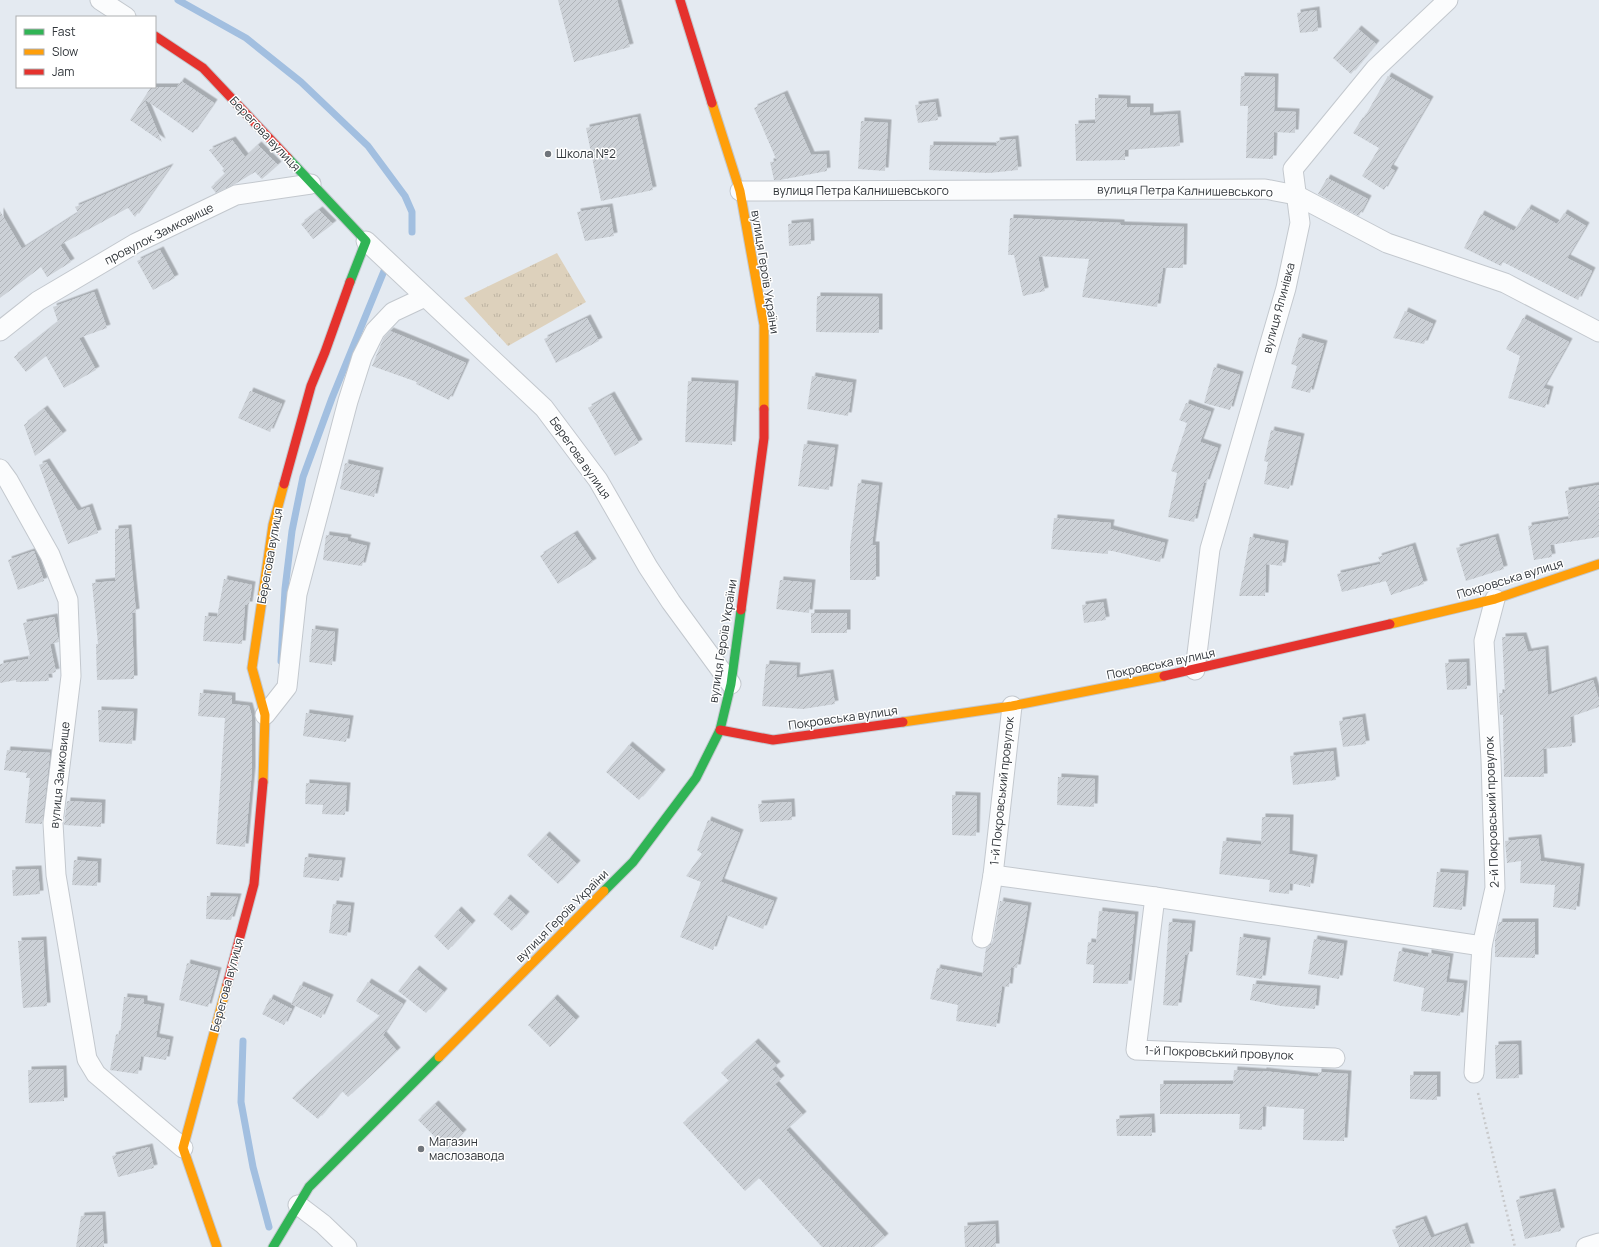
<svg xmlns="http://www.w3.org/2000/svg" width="1599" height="1247" viewBox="0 0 1599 1247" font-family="Manrope,sans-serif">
	<defs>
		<pattern id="grass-tufts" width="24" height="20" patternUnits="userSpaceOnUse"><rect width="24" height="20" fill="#ddd1bc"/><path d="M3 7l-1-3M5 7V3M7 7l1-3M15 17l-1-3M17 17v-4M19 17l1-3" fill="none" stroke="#beb4a2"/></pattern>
		<pattern id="building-hatch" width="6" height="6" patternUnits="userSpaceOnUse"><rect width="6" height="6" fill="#ccd1d7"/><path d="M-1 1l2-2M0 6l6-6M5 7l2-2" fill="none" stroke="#b0b4b9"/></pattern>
		<filter id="shadow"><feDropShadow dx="3.5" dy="-3.5" stdDeviation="0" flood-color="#0004"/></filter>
	</defs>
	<rect width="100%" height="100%" fill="#e4eaf1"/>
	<!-- grass -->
	<path fill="url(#grass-tufts)" d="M557 253 586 302 508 346 464 298Z"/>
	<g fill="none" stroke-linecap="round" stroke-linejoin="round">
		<!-- stream -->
		<g stroke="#a2bfe0" stroke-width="7">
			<path d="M178 0 246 38 301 82 368 146 405 196 412 212V232"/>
			<path d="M281 661 285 589 292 531 303 477 332 398 384 271"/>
			<path d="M243 1041 241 1102 253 1167 269 1227"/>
		</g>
	</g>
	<!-- building -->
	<g fill="url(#building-hatch)" filter="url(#shadow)">
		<path d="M558 0H617L630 47 574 62Z"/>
		<path d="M1316 10 1318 31 1300 33 1297 13Z"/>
		<path d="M1358 29 1376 44 1351 74 1333 58Z"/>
		<path d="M1241 76 1275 77 1274 111 1296 112 1295 133 1274 132 1273 159 1246 158 1248 106H1240Z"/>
		<path d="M1388 76 1430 100 1390 168 1395 171 1384 190 1362 176 1379 148 1353 133 1363 117 1364 118Z"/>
		<path d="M181 81 214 103 193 133 144 99 162 142 130 120 151 87H177Z"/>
		<path d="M784 94 811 155 826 154 827 171 780 180H774L770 162 777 161 754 108Z"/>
		<path d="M1095 98 1127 99V107H1150V116L1177 114 1180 146 1125 150V160L1076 161 1075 124 1095 123Z"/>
		<path d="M935 102 938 120 918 123 915 105Z"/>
		<path d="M637 117 653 190 601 201 586 128Z"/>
		<path d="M861 121 888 123 885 171 858 169Z"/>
		<path d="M1015 139 1018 170 989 173 929 170 930 145 997 146 996 141Z"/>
		<path d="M232 140 245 157 258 145 278 165 262 179 255 172 235 184 216 193 211 187 225 174 222 170 224 169 209 150Z"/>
		<path d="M170 167 135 217 128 208 60 245 71 262 47 277 41 267 0 298V211L22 249 78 213 75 207Z"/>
		<path d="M1327 178 1368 199 1359 216 1318 194Z"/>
		<path d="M609 207 614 236 585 241 577 212Z"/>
		<path d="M1528 208 1557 224 1564 213 1586 226 1567 258 1592 271 1578 300 1503 262 1501 266 1464 248 1481 214 1514 231Z"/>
		<path d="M319 210 333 224 313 239 301 224Z"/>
		<path d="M1010 218 1121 223V225L1184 227 1183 268H1163L1157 307 1082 297 1089 259 1038 256 1045 291 1023 296 1014 255H1008Z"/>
		<path d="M810 222 811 244 789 246 788 224Z"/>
		<path d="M160 250 175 278 153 290 137 261Z"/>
		<path d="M94 292 107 328 79 338 96 370 64 388 46 356 26 372 14 357 58 322 53 307Z"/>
		<path d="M817 296 879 297V333L816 332Z"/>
		<path d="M1405 311 1433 324 1424 344 1393 338Z"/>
		<path d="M587 318 599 341 556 363 544 339Z"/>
		<path d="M1523 318 1569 342 1543 388 1550 390 1545 408 1508 398 1520 356 1506 349Z"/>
		<path d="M390 331 429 347 466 363 449 400 416 384 417 382 372 366 384 337Z"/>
		<path d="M1299 337 1324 344 1310 393 1291 388 1297 366 1291 364Z"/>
		<path d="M1214 367 1240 375 1230 410 1204 403Z"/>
		<path d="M812 376 853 383 848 416 807 409Z"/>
		<path d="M688 381 735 384 732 445 685 442Z"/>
		<path d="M250 391 282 404 270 432 238 418Z"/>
		<path d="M611 395 639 443 615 456 588 408Z"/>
		<path d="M1186 403 1211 412 1200 442 1218 448 1206 483 1204 482 1194 522 1168 517 1177 473 1171 471 1187 423 1179 420Z"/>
		<path d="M44 409 63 434 35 456 24 425Z"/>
		<path d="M1271 430 1301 437 1289 489 1264 484 1268 462 1264 461Z"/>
		<path d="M804 444 835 448 829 490 798 486Z"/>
		<path d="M46 462 78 511 89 507 98 533 68 544 39 465Z"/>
		<path d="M345 463 380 471 374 497 340 489Z"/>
		<path d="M858 483 879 486 872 545H876V580H850V547Z"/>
		<path d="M1599 485V537L1550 545 1552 557 1534 560 1528 526 1569 519 1565 491Z"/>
		<path d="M1054 518 1111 523 1110 529 1165 543 1160 562 1108 550V554L1051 549Z"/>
		<path d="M128 528 136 612 132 613 134 679 97 680 96 644H98L92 583 115 581V529Z"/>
		<path d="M574 534 593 562 558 584 540 556Z"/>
		<path d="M326 535 348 538 347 541 367 546 362 566 323 560Z"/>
		<path d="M1250 537 1285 544 1282 566 1266 564 1265 596H1239Z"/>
		<path d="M1495 537 1504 569 1466 581 1456 548Z"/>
		<path d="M1412 546 1424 584 1391 595 1386 581 1342 592 1337 574 1381 564 1378 557Z"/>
		<path d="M34 551 44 581 18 590 8 560Z"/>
		<path d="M224 579 252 585 249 605H245L242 644 203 641 205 616 217 617Z"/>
		<path d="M780 580 812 583 809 613 776 609Z"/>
		<path d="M1103 602 1106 620 1084 623 1082 605Z"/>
		<rect x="811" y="613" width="36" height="20"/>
		<path d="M54 617 59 642 50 644 56 672 48 674 49 681 16 682V680L0 683V664L28 659V657L30 656 23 623Z"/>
		<path d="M312 629 335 632 332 665 309 662Z"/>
		<path d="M1523 636 1528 652 1545 649 1548 695 1593 680 1599 700V707L1570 717 1572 746 1543 749 1544 777H1504L1503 715H1500L1499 693H1505L1502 637Z"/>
		<path d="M1466 662 1467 689 1447 690 1445 663Z"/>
		<path d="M766 664 797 666 796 678 830 673 835 704 803 709 762 706Z"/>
		<path d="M200 693 232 696V704L249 706 252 717V770L245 847 216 844 225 718 198 716Z"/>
		<path d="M98 710 134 712 132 744 99 742Z"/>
		<path d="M306 713 350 719 346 742 303 736Z"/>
		<path d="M1362 717 1366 744 1343 747 1339 721Z"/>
		<path d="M629 745 662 773 639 800 606 772Z"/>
		<path d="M7 750 50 753 42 824 25 823 30 778H26L27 773 4 770Z"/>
		<path d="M1333 751 1336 780 1293 785 1290 756Z"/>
		<path d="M1058 777 1095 779 1094 807 1057 805Z"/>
		<path d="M306 783 347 786 345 815 322 814 323 805 305 804Z"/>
		<path d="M952 795 977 796 976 836 952 835Z"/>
		<path d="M67 801 102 803 101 827 64 825Z"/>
		<path d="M791 802 792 820 760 822 758 804Z"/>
		<path d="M1262 817 1290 818 1289 854 1314 858 1310 887 1290 883 1289 894 1269 892 1270 880 1219 874 1223 841 1261 845Z"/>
		<path d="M708 820 740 833 721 882 774 901 763 929 726 915 713 950 680 937 701 882 686 876 702 854 697 850Z"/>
		<path d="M546 835 577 864 558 884 527 855Z"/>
		<path d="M1538 838 1541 861 1581 867 1576 910 1553 907 1555 885 1520 883 1521 861 1507 863 1505 841Z"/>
		<path d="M305 857 342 861 339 881 303 877Z"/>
		<path d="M74 860 98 862 97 886 72 885Z"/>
		<path d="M38 869 40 894 13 896 12 870Z"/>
		<path d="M1437 872 1465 874 1462 910 1433 907Z"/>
		<path d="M207 896 238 897 231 920 206 919Z"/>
		<path d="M507 898 526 915 512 931 493 914Z"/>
		<path d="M1000 901 1028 906 1017 968 1011 967 1009 987 1002 986 996 1027 956 1021 958 1005 930 999 937 968 982 977 986 948 991 945 993 940Z"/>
		<path d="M333 904 351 906 347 936 329 933Z"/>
		<path d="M458 910 472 924 448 950 434 936Z"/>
		<path d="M1099 911 1135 915 1128 984 1093 983 1094 965 1086 964 1088 942 1096 943Z"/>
		<path d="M1169 922 1192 924 1189 955H1185L1178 1006 1163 1005Z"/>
		<path d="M1499 922H1535V958L1495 957V940Z"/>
		<path d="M1240 937 1267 941 1262 979 1236 975Z"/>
		<path d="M1314 939 1344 944 1339 979 1308 974Z"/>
		<path d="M43 940 47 1006 23 1008 18 941Z"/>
		<path d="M1399 951 1428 957V953L1450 957 1446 982 1464 984 1460 1016 1421 1011 1424 988 1393 981Z"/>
		<path d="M187 963 218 971 208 1007 179 1000Z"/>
		<path d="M416 969 444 992 426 1013 398 991Z"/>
		<path d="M368 982 403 1004 383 1035 397 1051 348 1097 342 1091 318 1119 292 1098 380 1016 356 1001Z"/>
		<path d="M1253 984 1317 989 1315 1009 1281 1006 1250 1000Z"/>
		<path d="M300 985 330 998 321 1018 291 1004Z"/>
		<path d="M124 997 144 999V1004L161 1007 156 1037 170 1040 166 1060 141 1056 138 1074 110 1070 116 1034 120 1035Z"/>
		<path d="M270 998 292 1009 284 1025 262 1014Z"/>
		<path d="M554 998 576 1020 550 1047 528 1025Z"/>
		<path d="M755 1042 777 1065 772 1069 781 1079 775 1084 803 1115 786 1130 885 1237 874 1247H822L759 1178 745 1191 683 1123 729 1081 721 1073Z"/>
		<path d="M1518 1044 1519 1078 1496 1079 1495 1045Z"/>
		<path d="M63 1069 64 1101 29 1103 28 1070Z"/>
		<path d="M1234 1070 1263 1072V1071L1318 1077V1072L1348 1074 1344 1141 1303 1140 1304 1109 1263 1106 1262 1130 1239 1129 1240 1114H1160V1084H1233Z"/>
		<path d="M1410 1075H1437V1100L1410 1099Z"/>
		<path d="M435 1104 463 1133 447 1149 418 1120Z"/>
		<path d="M1151 1117 1152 1136H1117L1116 1119Z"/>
		<path d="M149 1147 154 1168 118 1177 112 1156Z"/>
		<path d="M1552 1192 1561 1231 1525 1239 1516 1200Z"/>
		<path d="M102 1215 104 1247H76L81 1216Z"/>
		<path d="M1423 1219 1431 1238 1464 1226 1471 1247H1399L1392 1230Z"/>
		<path d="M995 1224 996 1247H965L964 1226Z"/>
	</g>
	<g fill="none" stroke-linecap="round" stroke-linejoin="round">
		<!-- street casing -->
		<g stroke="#c3c8ce" stroke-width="21">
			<g id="street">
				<path d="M100 0 126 17"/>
				<path d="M740 191 1265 189 1296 195 1387 243 1505 283 1599 332"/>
				<path d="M366 241 544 408 598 480 648 567 671 602 731 684"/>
				<path d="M0 331 38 301 136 243 236 195 311 184"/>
				<path d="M0 469 8 480 50 555 68 600 71 676 53 823 56 875 87 1059 96 1074 183 1148"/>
				<path d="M1195 670 1210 549 1286 288 1300 223 1293 169 1375 69 1448 0"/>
				<path d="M265 715 287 687 297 594 348 401 362 357 375 331 393 312 425 297"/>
				<path d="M993 875 1155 897 1482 946"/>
				<path d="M1155 897 1136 1050 1335 1058"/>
				<path d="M982 938 993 875 1012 706"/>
				<path d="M1474 1073 1482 946 1495 888 1491 760 1484 641 1495 599"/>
				<path d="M298 1205 323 1224 347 1247"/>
				<path d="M1586 1247 1599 1243"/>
			</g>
		</g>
		<!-- fast casing -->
		<g stroke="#c3c8ce" stroke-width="11">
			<g id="fast">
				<path d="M288 158 366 241 350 282"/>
				<path d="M604 891 633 862 696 778 720 730 731 684 741 610"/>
				<path d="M273 1247 309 1187 439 1057"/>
			</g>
		</g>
		<!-- slow casing -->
		<g stroke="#c3c8ce" stroke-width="11">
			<g id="slow">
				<path d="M712 103 740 191 764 325V409"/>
				<path d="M1390 624 1495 599 1599 564"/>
				<path d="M903 722 1012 706 1164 676"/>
				<path d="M263 782 265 715 252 668 273 525 284 484"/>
				<path d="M439 1057 604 891"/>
				<path d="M217 1247 183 1148 227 985"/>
			</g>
		</g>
		<!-- jam casing -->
		<g stroke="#c3c8ce" stroke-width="11">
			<g id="jam">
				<path d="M680 0 712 103"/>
				<path d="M155 36 203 68 288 158"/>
				<path d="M284 484 311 386 325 352 350 282"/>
				<path d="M741 610 764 438V409"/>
				<path d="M1164 676 1390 624"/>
				<path d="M720 730 773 740 903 722"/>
				<path d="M227 985 254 884 263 782"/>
			</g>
		</g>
		<!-- path -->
		<path stroke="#c8c9cb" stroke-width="2.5" stroke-dasharray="2 3" stroke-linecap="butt" d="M1478 1093 1515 1247"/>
		<!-- street -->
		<use href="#street" stroke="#fbfcfd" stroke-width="19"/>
		<!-- fast -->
		<use href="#fast" stroke="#30b455" stroke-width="9"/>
		<!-- slow -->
		<use href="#slow" stroke="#ff9f0a" stroke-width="9"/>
		<!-- jam -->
		<use href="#jam" stroke="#e5322d" stroke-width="9"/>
	</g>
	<!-- markers -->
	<g fill="#70757b" stroke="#fff" stroke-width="1.5">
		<circle cx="548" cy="154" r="4"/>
		<circle cx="421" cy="1149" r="4"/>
	</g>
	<g text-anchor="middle" stroke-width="3" stroke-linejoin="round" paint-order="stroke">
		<!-- street labels -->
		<g font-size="12" fill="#31363b" stroke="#fff">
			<text transform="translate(265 134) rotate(47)" y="4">Берегова вулиця</text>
			<text x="861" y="195">вулиця Петра Калнишевського</text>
			<text transform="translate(1185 191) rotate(1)" y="4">вулиця Петра Калнишевського</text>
			<text transform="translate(159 234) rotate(-27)" y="4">провулок Замковище</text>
			<text transform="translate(765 272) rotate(81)" y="4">вулиця Героїв України</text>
			<text transform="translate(1279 308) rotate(-75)" y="4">вулиця Ялинівка</text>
			<text transform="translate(580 458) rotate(55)" y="4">Берегова вулиця</text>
			<text transform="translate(270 556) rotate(-80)" y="4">Берегова вулиця</text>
			<text transform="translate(1510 579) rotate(-17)" y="4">Покровська вулиця</text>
			<text transform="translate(723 641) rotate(-81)" y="4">вулиця Героїв України</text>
			<text transform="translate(1161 664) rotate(-12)" y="4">Покровська вулиця</text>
			<text transform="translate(843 718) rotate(-8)" y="4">Покровська вулиця</text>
			<text transform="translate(60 775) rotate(-84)" y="4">вулиця Замковище</text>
			<text transform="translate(1002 791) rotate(-84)" y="4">1-й Покровський провулок</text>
			<text transform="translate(1492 812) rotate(-92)" y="4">2-й Покровський провулок</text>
			<text transform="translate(562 916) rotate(-45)" y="4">вулиця Героїв України</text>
			<text transform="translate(227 985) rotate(-75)" y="4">Берегова вулиця</text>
			<text transform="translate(1219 1053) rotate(2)" y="4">1-й Покровський провулок</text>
		</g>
		<!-- poi labels -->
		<g font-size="12" fill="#31363b" stroke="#fff" text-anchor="start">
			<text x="556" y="158">Школа №2</text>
			<text x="429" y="1146">Магазин<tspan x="429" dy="14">маслозавода</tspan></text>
		</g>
	</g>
	<!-- legend -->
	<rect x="16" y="16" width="140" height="72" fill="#ffffff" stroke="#adafb1"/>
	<rect x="24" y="29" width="20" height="6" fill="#30b455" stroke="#adafb1"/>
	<text x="52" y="36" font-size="12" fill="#31363b">Fast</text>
	<rect x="24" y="49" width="20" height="6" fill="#ff9f0a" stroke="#adafb1"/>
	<text x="52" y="56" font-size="12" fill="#31363b">Slow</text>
	<rect x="24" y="69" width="20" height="6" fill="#e5322d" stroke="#adafb1"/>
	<text x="52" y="76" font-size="12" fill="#31363b">Jam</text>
</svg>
